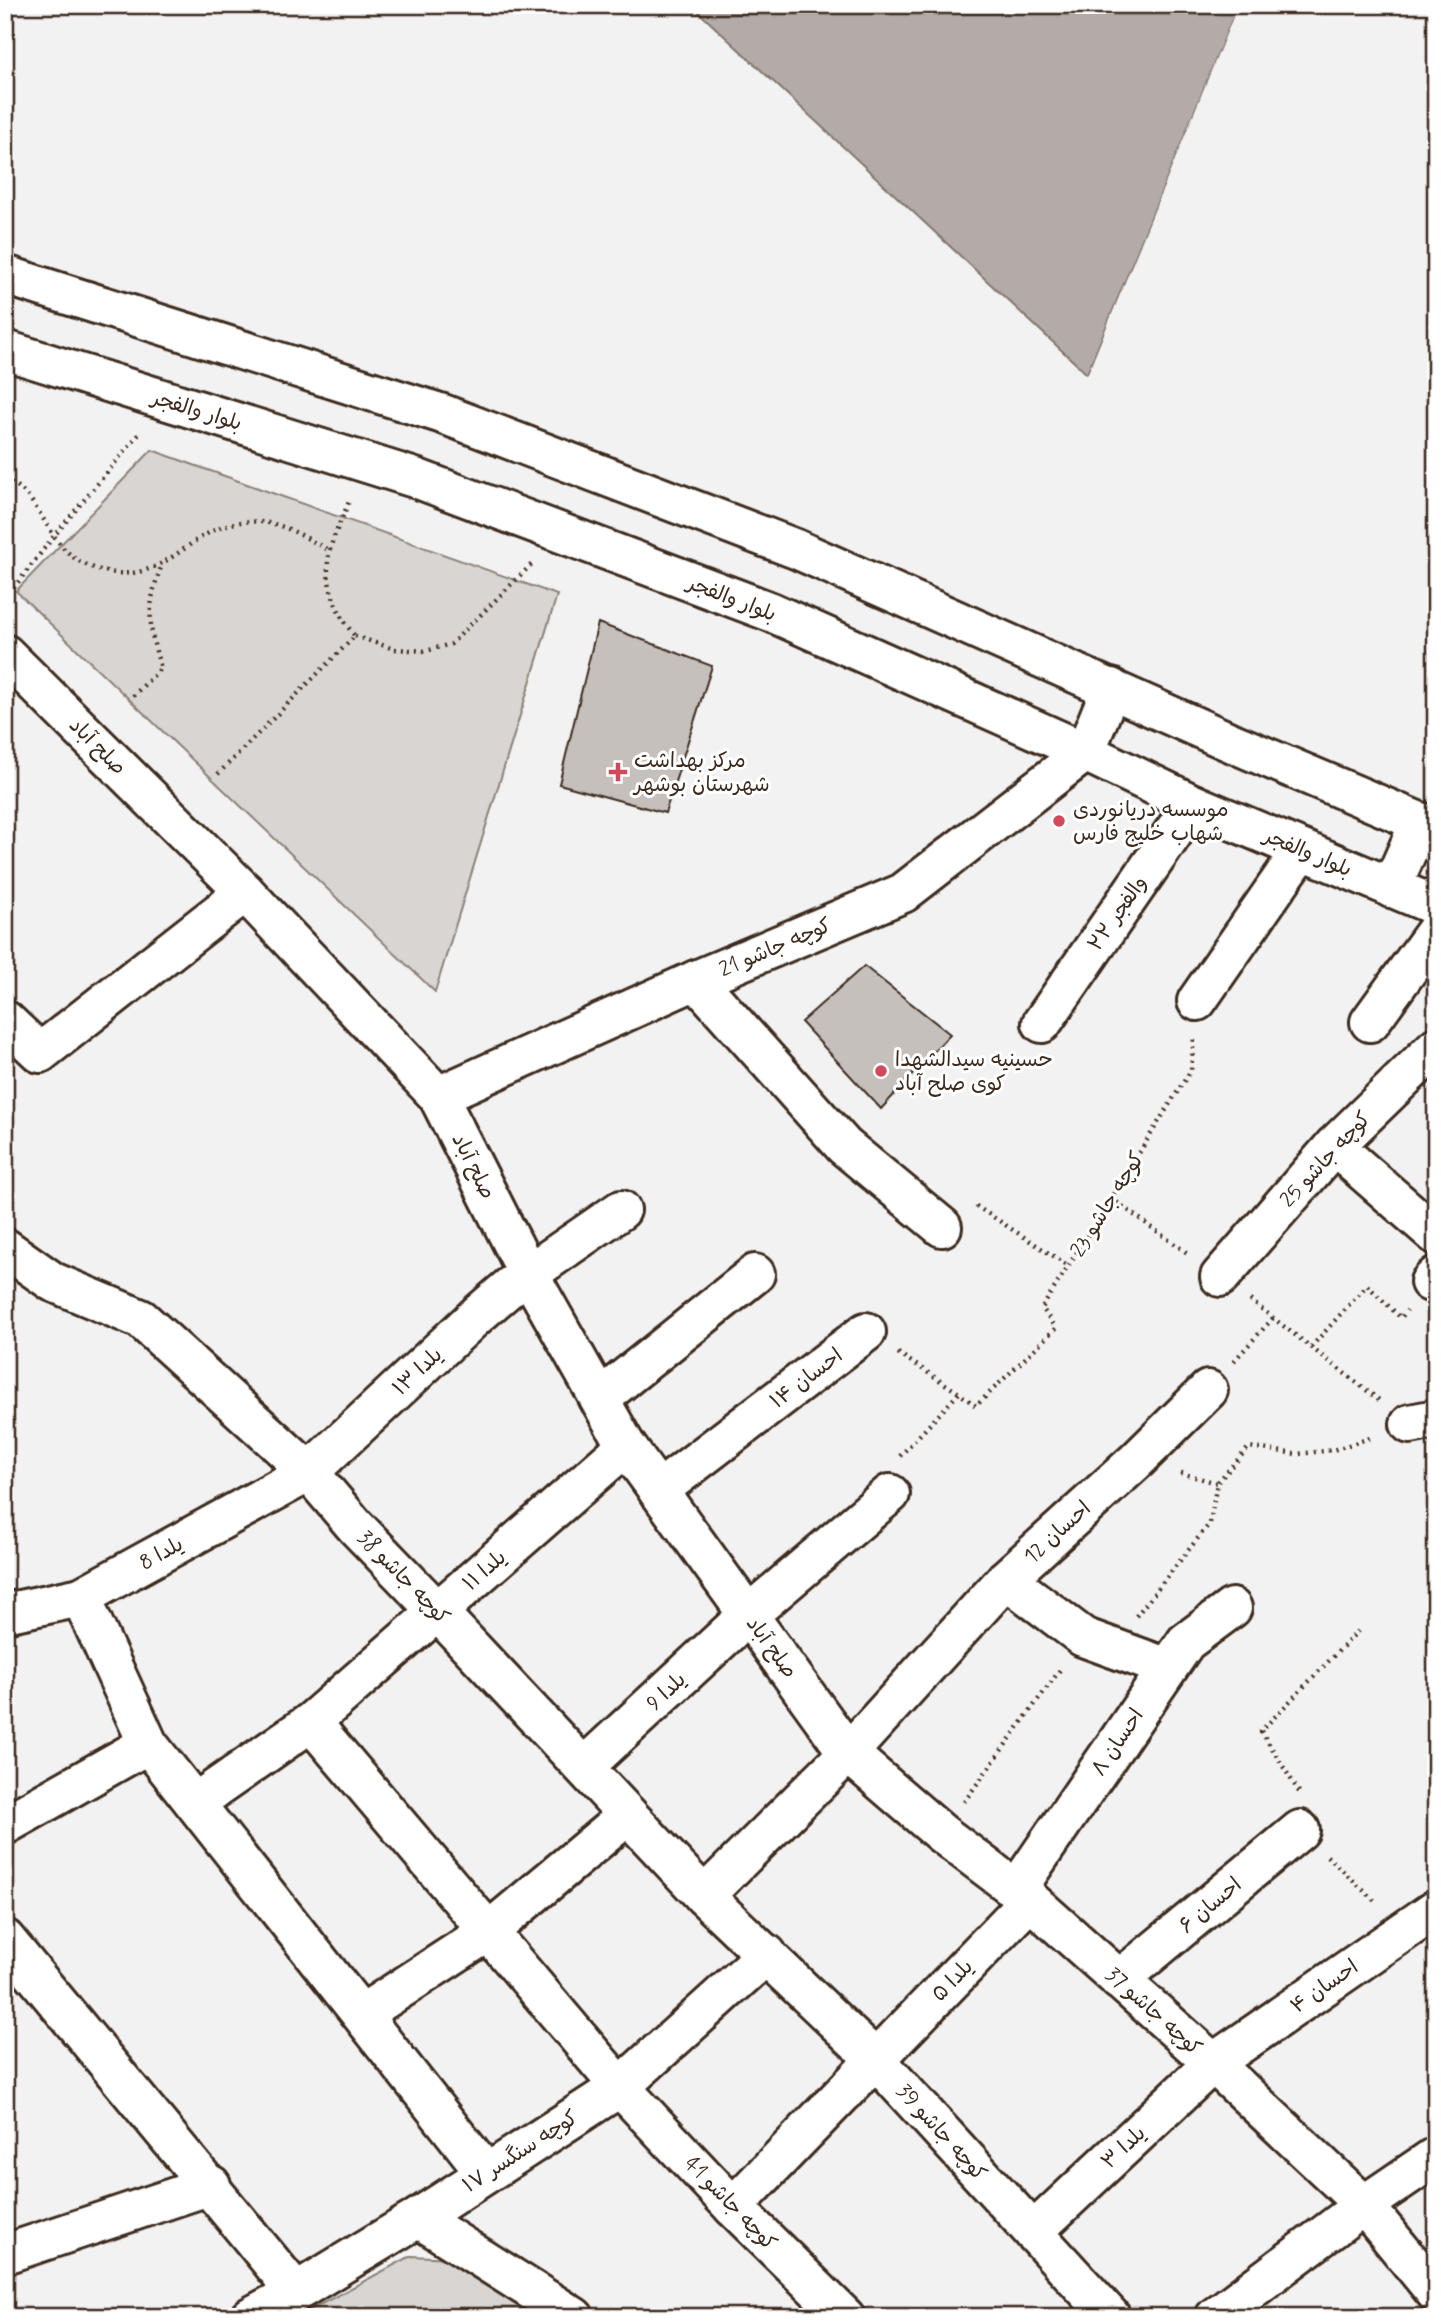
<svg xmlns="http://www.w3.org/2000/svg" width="1441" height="2322" viewBox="0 0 1441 2322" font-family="Mynerve,'Playpen Sans Arabic',sans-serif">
	<rect width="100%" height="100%" fill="#f3f2f2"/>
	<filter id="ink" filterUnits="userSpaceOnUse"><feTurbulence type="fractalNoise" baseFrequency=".0143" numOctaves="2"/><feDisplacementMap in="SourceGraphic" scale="14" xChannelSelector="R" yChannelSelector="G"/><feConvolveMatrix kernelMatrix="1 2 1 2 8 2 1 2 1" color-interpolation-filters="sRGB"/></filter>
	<g filter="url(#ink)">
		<!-- green -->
		<g fill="#d8d5d2" stroke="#8a8078" stroke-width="2">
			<path d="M152 450 557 595 435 992 16 591Z"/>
			<path d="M411 2256 473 2259 559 2317H297Z"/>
		</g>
		<!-- water -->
		<path fill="#b2aba7" stroke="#827770" stroke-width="2" d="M691 5H1238L1087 374Z"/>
		<!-- pier -->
		<path fill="#f3f2f2" d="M1238 5 1242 6 1091 376 1086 378Z"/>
		<!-- building -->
		<g fill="#c6c0bd" stroke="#3b2a1e" stroke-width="2">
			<path d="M598 623 712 666 665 813 559 784Z"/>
			<path d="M864 966 950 1034 881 1109 801 1022Z"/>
		</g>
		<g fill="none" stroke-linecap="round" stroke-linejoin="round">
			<!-- street casing -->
			<g stroke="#3b2a1e" stroke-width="44">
				<g id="street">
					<path d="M5 654 245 892 438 1096 521 1260 626 1446 848 1753 941 1833 1030 1900 1213 2063 1364 2205 1436 2293"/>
					<path d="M696 980 844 1146 942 1227"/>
					<path d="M1197 1001 1302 850"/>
					<path d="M5 1020 40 1053 245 892"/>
					<path d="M1370 1022 1436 931"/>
					<path d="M1042 1023 1193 804"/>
					<path d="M438 1096 696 980 903 893 1085 752"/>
					<path d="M1334 1146 1436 1235"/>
					<path d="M5 1248 53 1282 141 1319 309 1472 355 1526 437 1611 704 1896 875 2059 1111 2317"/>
					<path d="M1220 1277 1334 1146 1436 1047"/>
					<path d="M1430 1282 1436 1276"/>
					<path d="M599 1399 755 1274"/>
					<path d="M1410 1424 1436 1419"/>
					<path d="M658 1491 866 1332"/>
					<path d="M1006 1579 1083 1637 1168 1668"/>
					<path d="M81 1597 148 1744 486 2173"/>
					<path d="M5 1613 81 1597 309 1472 475 1317 511 1286 621 1210"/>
					<path d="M311 1722 626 1446"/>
					<path d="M584 1767 748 1615 890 1494"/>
					<path d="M195 1803 311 1722 620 2087 733 2207 845 2317"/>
					<path d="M5 1825 148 1744"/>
					<path d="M1017 1889 1186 1642 1232 1608"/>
					<path d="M704 1896 848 1753 1006 1579 1136 1461 1208 1390"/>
					<path d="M5 1939 296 2292"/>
					<path d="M1119 1980 1300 1830"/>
					<path d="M362 2014 488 1932 628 1815"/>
					<path d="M733 2207 1030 1900"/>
					<path d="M418 2218 574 2317"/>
					<path d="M1033 2232 1213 2063 1436 1909"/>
					<path d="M5 2254 211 2185"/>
					<path d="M250 2317 296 2292 418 2218 620 2087 767 1954"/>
					<path d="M1215 2317 1364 2205 1436 2156"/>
				</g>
			</g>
			<!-- secondary casing -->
			<g stroke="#3b2a1e" stroke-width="44">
				<g id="secondary">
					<path d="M5 275 443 414 796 549 1228 741 1436 829"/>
					<path d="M5 350 418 479 771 612 1085 752 1193 804 1436 906"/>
					<path d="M1085 752 1111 688"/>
					<path d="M1391 888 1420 822"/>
				</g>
			</g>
			<!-- path -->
			<g stroke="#3b2a1e" stroke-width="4.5" stroke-dasharray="2 5" stroke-linecap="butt">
				<path d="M5 479C11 482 18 486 23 491 47 516 54 552 89 566 171 598 187 514 261 522 286 524 308 539 330 551"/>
				<path d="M5 599 54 536 140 433"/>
				<path d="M355 636 394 649 426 651 451 644 532 564"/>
				<path d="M133 696 161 668C148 629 146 604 162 565"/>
				<path d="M218 774 355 636C337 615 322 579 330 550 334 533 344 515 350 499"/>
				<path d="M1111 1198 1190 1255"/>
				<path d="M976 1206 1069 1266"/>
				<path d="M1250 1300 1379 1400"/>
				<path d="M1311 1347 1367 1285 1401 1318 1407 1310"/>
				<path d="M898 1353 959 1393"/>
				<path d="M1234 1361 1273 1318"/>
				<path d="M900 1456 959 1393 976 1406 1056 1328 1042 1308 1191 1070 1194 1037"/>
				<path d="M1181 1473 1217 1483"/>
				<path d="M1136 1616 1210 1523 1217 1483 1249 1447 1297 1454 1333 1450 1373 1437"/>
				<path d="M1299 1792 1261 1731 1358 1631"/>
				<path d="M964 1802 1062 1667"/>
				<path d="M1327 1856 1377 1903"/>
			</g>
			<!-- street -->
			<use href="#street" stroke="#fff" stroke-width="38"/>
			<!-- secondary -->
			<use href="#secondary" stroke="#fff" stroke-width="38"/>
		</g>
	</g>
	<!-- markers -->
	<g fill="#d1495b" stroke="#fff" stroke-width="2.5">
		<path d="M614.5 761.5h7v7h7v7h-7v7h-7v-7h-7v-7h7z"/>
		<circle cx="1059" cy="821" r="7"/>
		<circle cx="881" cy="1071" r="7"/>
	</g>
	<g text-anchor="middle" stroke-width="6" stroke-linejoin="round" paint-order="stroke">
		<!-- street labels -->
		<g font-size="21" fill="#3b2a1e" stroke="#fff">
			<text transform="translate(197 410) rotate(17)" y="7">بلوار والفجر</text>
			<text transform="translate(732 598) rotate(21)" y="7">بلوار والفجر</text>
			<text transform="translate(98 746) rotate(45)" y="7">صلح آباد</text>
			<text transform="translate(1308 852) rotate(23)" y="7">بلوار والفجر</text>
			<text transform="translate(1117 913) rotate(-55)" y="7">والفجر ۲۲</text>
			<text transform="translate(775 947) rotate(-23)" y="7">کوچه جاشو 21</text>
			<text transform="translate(1325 1159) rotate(-47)" y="7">کوچه جاشو 25</text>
			<text transform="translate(474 1166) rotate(63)" y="7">صلح آباد</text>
			<text transform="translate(1107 1204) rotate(-58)" y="7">کوچه جاشو 23</text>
			<text transform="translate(417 1371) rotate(-43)" y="7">یلدا ۱۳</text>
			<text transform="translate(806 1378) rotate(-37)" y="7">احسان ۱۴</text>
			<text transform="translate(1057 1532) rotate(-42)" y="7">احسان 12</text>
			<text transform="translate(161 1553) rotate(-29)" y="7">یلدا 8</text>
			<text transform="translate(484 1570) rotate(-41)" y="7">یلدا ۱۱</text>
			<text transform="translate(404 1577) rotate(46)" y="7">کوچه جاشو 38</text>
			<text transform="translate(772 1647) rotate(54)" y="7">صلح آباد</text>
			<text transform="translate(666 1691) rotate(-43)" y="7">یلدا 9</text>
			<text transform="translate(1117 1742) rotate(-56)" y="7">احسان ۸</text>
			<text transform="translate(1210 1905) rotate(-40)" y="7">احسان ۶</text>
			<text transform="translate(952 1980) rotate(-46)" y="7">یلدا ۵</text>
			<text transform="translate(1324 1986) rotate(-35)" y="7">احسان ۴</text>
			<text transform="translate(1154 2011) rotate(42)" y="7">کوچه جاشو 37</text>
			<text transform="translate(942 2132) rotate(48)" y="7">کوچه جاشو 39</text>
			<text transform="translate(1123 2147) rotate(-43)" y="7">یلدا ۳</text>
			<text transform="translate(520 2151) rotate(-33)" y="7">کوچه سنگسر ۱۷</text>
			<text transform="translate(731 2203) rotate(46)" y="7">کوچه جاشو 41</text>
		</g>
		<!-- poi labels -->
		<g font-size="21" fill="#3b2a1e" stroke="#fff" text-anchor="start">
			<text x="634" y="767">مرکز بهداشت<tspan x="634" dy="24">شهرستان بوشهر</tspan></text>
			<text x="1073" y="816">موسسه دریانوردی<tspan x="1073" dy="24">شهاب خلیج فارس</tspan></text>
			<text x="895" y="1066">حسینیه سیدالشهدا<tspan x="895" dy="24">کوی صلح آباد</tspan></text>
		</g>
	</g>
	<!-- margin -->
	<rect width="1441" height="2322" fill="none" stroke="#fff" stroke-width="28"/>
	<rect x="14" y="14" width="1413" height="2294" fill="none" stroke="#3b2a1e" stroke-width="2.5" filter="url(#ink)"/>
</svg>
